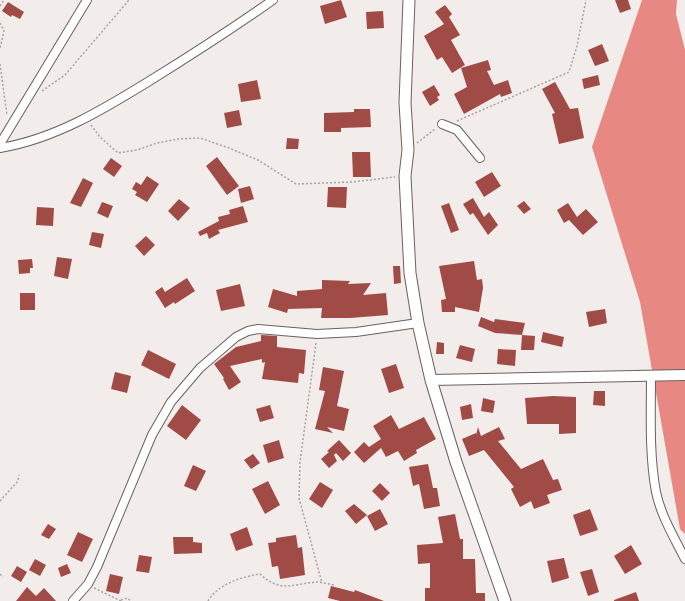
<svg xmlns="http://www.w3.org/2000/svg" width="685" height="601" viewBox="0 0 685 601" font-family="Poppins,sans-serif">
	<rect width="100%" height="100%" fill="#f2eceb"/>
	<!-- forest -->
	<path fill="#e78982" d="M642 0H677L676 14 685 50V534L680 529 640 302 592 147Z"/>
	<!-- building -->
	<g fill="#a14b46">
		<path d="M341 0 347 17 325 24 320 6Z"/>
		<path d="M615 0H628L631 9 620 13Z"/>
		<path d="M8 2 24 12 20 19 12 15 11 17 2 11Z"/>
		<path d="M445 5 452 14 449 17 460 35 451 40 465 65 452 73 442 57 437 60 424 36 444 24 435 12Z"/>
		<path d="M383 11 384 28 367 29 366 12Z"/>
		<path d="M602 44 609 61 595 66 588 50Z"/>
		<path d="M488 60 491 70 487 71 494 85 508 80 512 93 501 97 500 94 464 114 454 94 467 87 461 68Z"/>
		<path d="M598 75 600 85 584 89 582 79Z"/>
		<path d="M257 80 261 99 241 102 238 84Z"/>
		<path d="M555 82 570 109 578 108 584 138 559 144 552 114 555 113 542 89Z"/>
		<path d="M434 85 440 95 437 97 439 100 430 106 422 92Z"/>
		<path d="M354 109H370L371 127 341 128V132H324V113L354 112Z"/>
		<path d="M239 110 242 125 227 128 224 113Z"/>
		<path d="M287 138 299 139 298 149H286Z"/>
		<path d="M352 152H370L371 177H353Z"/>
		<path d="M217 157 239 186 227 195 206 166Z"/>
		<path d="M111 158 122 166 114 177 103 169Z"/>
		<path d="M492 172 501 186 484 197 475 182Z"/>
		<path d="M147 176 159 184 147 202 135 195 137 192 132 189 136 182 141 185Z"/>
		<path d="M83 178 93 183 81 207 70 203Z"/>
		<path d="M250 186 254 199 241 203 238 189Z"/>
		<path d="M328 187H347L346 208 327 207Z"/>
		<path d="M473 198 484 217 489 212 498 225 488 235 473 213 470 215 463 204Z"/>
		<path d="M179 199 190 208 178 221 168 211Z"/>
		<path d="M524 201 531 209 524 214 517 206Z"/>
		<path d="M102 202 113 206 108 218 97 213Z"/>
		<path d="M449 203 459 230 451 233 441 206Z"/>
		<path d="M568 203 577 217 586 209 598 222 583 235 569 220 564 223 557 210Z"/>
		<path d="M243 206 248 222 218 230 220 233 209 239 207 233 200 236 198 232 219 221 218 217 230 214 229 210Z"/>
		<path d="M37 207 54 208 53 226 36 225Z"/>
		<path d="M92 232 104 234 101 248 89 245Z"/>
		<path d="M146 236 155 245 144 256 135 246Z"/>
		<path d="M57 257 72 259 68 279 54 276Z"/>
		<path d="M32 259 33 268H30V273L19 274 18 260Z"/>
		<path d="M474 261 477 280 482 279 483 288 479 312 455 307V312H442L441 300 446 299 439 266Z"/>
		<path d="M393 266H400L401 283 394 284Z"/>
		<path d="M187 278 195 291 175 304 174 302 165 308 155 292 162 287 165 292Z"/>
		<path d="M322 280 350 281 348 284 371 283 363 295 386 293 388 315 350 318H321L322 308 288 309 287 313 268 307 273 289 297 296V291L322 289Z"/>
		<path d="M240 284 245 306 221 311 216 290Z"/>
		<rect x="20" y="293" width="15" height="17"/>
		<path d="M605 309 607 323 589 327 586 312Z"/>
		<path d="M481 317 494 322 495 319 525 323 522 335 495 333 478 326Z"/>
		<path d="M543 332 564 337 562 347 541 342Z"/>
		<path d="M261 335 277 336V347L306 350 304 374 299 373 298 383 262 379 265 362 262 363V359L230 366 241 382 229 390 223 379 224 378 214 364 236 347 261 341Z"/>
		<path d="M522 335 535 336 534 350H521Z"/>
		<path d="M437 342 444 343V354H436Z"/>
		<path d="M460 345 475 349 472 362 456 358Z"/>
		<path d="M498 349 516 350 515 366 497 364Z"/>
		<path d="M148 350 176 364 169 379 141 365Z"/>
		<path d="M396 364 404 388 389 393 381 369Z"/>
		<path d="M323 367 344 371 337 406 349 409 344 431 327 427 333 433 315 429 325 391 319 390Z"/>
		<path d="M115 372 131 376 127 393 111 389Z"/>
		<path d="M594 391H605V406L593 405Z"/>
		<path d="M553 396 576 397V433L559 434V424H527L525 398Z"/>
		<path d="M483 398 495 401 493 413 481 411Z"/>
		<path d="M471 404 473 418 462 420 460 407Z"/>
		<path d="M182 405 201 420 186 440 167 426Z"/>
		<path d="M270 405 274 418 260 422 256 409Z"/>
		<path d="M391 415 399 429 424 417 436 439 416 450 417 453 404 461 398 451 386 457 381 448 364 463 354 452 364 442 369 447 381 439 373 426Z"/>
		<path d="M478 427 481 436 499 427 505 439 498 441 521 469 543 459 553 480 558 479 562 490 547 495 550 503 534 509 531 501 520 507 511 489 514 487 484 450 469 456 462 439 476 433V435Z"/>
		<path d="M279 440 284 458 268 463 263 445Z"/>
		<path d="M339 440 351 453 343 461 336 453 334 455 337 461 329 468 321 459 329 452 327 451Z"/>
		<path d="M253 454 260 463 251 469 244 460Z"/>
		<path d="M428 464 433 488H437L440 506 424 509 419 484 413 486 409 467Z"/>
		<path d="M193 465 206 471 196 491 184 486Z"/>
		<path d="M268 481 280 505 265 514 252 489Z"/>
		<path d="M320 482 333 490 322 508 309 499Z"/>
		<path d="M380 483 390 493 382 501 372 491Z"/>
		<path d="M354 504 367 515 356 524 345 511Z"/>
		<path d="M380 509 388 524 375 531 367 516Z"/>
		<path d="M590 509 598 530 580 536 573 515Z"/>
		<path d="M455 514 460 539H463V559H475L476 593H485V601H425V588H430V563L418 564 417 545 443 543 438 517Z"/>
		<path d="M48 524 56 529 49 539 41 535Z"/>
		<path d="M247 527 253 545 236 551 230 534Z"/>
		<path d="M78 532 93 539 82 562 67 555Z"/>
		<path d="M296 535 298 548 302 547 305 575 280 579 278 566 272 567 268 543 276 542V538Z"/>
		<path d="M173 537H193V542L202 543V553L174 554Z"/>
		<path d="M631 545 642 564 625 574 614 556Z"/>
		<path d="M139 555 152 557 149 573 136 571Z"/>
		<path d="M564 558 569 578 552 583 547 561Z"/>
		<path d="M35 559 46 565 40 576 29 570Z"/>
		<path d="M67 564 71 573 61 577 58 568Z"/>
		<path d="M17 566 27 572 21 582 11 576Z"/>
		<path d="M592 569 599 592 588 596 580 572Z"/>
		<path d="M110 574 123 577 119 594 106 591Z"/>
		<path d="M331 586 354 592 355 590 384 601H340L328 598Z"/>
		<path d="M27 587 36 596 44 588 56 601H16Z"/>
		<path d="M636 592 639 601H614V600Z"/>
	</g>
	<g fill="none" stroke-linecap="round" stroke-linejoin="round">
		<!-- minor casing -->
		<g stroke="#676261" stroke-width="10">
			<g id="minor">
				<path d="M442 124 457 130 480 158"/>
				<path d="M0 144 87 0"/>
				<path d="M0 148C55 139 104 109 151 80 193 54 233 28 273 0"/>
				<path d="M651 376C651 414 649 454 656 492 661 516 674 537 685 559"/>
				<path d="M73 601 88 584 97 567 152 435 171 402 200 368 236 337 248 331 258 329 317 334 356 332 418 323"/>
			</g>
		</g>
		<!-- tertiary casing -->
		<g stroke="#676261" stroke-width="12">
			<path id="tertiary" d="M431 380 685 375"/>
		</g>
		<!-- secondary casing -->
		<g stroke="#676261" stroke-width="13">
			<path id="secondary" d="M409 0 405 103 408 150 405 176 410 273 418 323 431 380 456 462 505 601"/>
		</g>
		<!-- path -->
		<g stroke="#a8a3a2" stroke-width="1.5" stroke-dasharray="2 2" stroke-linecap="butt">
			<path d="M0 6 4 0"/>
			<path d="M0 23 4 31 0 48"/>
			<path d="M0 64 7 115"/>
			<path d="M42 91 65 75 129 0"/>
			<path d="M457 121 569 72 577 46 586 0"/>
			<path d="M91 125 100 137 118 153 137 150 157 143 178 139 200 138 229 148 258 160 296 184 352 182 395 177"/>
			<path d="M417 143 435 129"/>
			<path d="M316 343 300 462 299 498 322 583"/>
			<path d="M0 501 18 481 19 475"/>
			<path d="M0 574 3 577"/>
			<path d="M94 588 121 601"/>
			<path d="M121 600 127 598 131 601"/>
			<path d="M208 601C218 584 241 577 260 574 280 593 293 584 316 582 322 582 328 584 334 585"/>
		</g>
		<!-- minor -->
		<use href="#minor" stroke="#fff" stroke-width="8"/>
		<!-- tertiary -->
		<use href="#tertiary" stroke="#fff" stroke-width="10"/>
		<!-- secondary -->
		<use href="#secondary" stroke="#fff" stroke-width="11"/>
	</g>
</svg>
